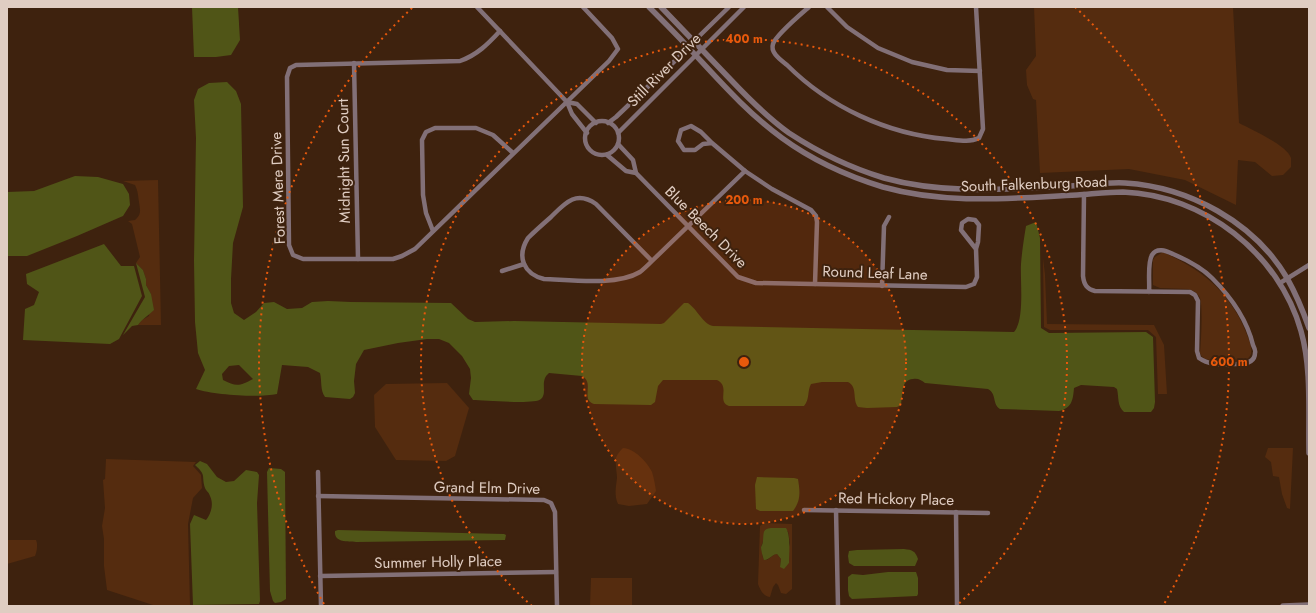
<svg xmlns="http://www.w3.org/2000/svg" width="1316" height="613" viewBox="0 0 1316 613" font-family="Jost,sans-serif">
	<rect width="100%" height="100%" fill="#3e220e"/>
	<!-- green -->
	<g fill="#552c0f" fill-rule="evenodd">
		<path d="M1034 7H1233L1239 123C1250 129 1287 145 1291 158 1291 160 1291 164 1291 167L1283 175 1272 176 1255 162 1238 160 1236 205 1185 180 1129 169 1040 173 1036 100 1033 99 1027 85 1026 70 1036 56Z"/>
		<path d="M158 180 161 325H138L142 320 149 316 151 294 146 285V279L143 270 136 263 140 257 132 224 128 221 135 220C142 214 140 210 139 202 138 195 138 191 135 185L123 181Z"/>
		<path d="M1163 252C1206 272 1233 295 1249 340 1251 346 1254 355 1247 359 1240 363 1218 360 1210 360 1205 359 1202 358 1200 353 1201 343 1203 306 1200 298 1198 293 1193 290 1188 289L1160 288 1153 285V260L1155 257Z"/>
		<path d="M1043 258 1045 275 1047 324 1154 325 1164 345 1167 394H1158L1156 337 1148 330H1050L1044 327Z"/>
		<path d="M447 383 469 408 455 456 446 461 396 460 375 427 374 395 386 384Z"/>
		<path d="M623 448C634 448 648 463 652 472 654 478 655 485 656 491L647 504 629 506 618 504C614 495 616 487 617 478 617 472 615 465 616 458 617 454 620 451 623 448Z"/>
		<path d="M1268 448H1293L1290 509 1287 508 1282 494 1279 477 1273 476 1271 462 1265 457Z"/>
		<path d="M106 459 196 462 193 466 201 475 202 488 193 498 188 524 190 606H156L107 590 104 566V539L102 526 105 508 103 480 105 479Z"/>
		<path d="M764 523 792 524V589L786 594 781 593 778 585 776 583 773 587 770 597C764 597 760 590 758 584L760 526ZM788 531 790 543 788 550 789 563 780 567 781 559 777 554H775L767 560 763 558 761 547 763 541Z"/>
		<path d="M7 540H36C38 544 37 551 35 556L7 564Z"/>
		<path d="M591 578H632V606H590Z"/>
	</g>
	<!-- water -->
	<g fill="#505517" fill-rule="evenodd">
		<path d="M192 7H238L240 40 231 55 216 57H194Z"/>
		<path d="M227 82 236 91 241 104 243 207 233 243 231 279V303L234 313 244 320 256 312 264 303 274 302 287 309 302 308 312 302 328 301 351 302 451 303 468 319 475 322 514 321 661 324 664 323 684 303H688C697 309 703 324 713 326L1014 332C1025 320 1020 280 1021 264 1022 251 1024 238 1026 226L1036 222 1040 238 1041 328 1049 333 1146 332 1153 337 1155 402 1154 408 1151 412H1124C1117 406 1119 397 1117 389L1114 387 1081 385 1074 388C1073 400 1072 408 1059 411L1000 409C992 404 997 394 988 389L925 383C921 380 918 378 913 379 900 380 903 395 901 405L897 407 867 408 858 407C852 399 858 387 848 382H822L811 384C807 391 810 399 804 406H729C716 401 731 387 717 380H663L658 386 655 402 651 405 594 404C580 399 595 383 582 376L549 373C539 381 548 393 541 399 535 405 484 400 473 400L469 394 471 378 470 369 462 356 449 343 439 339H427L398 343 364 350 356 364 354 381 355 393 353 397 350 399 325 397C320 390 322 381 320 373L308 367 282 365 277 394C259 398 214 395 196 389L205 370 198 353 195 322 194 261 196 138 194 100 198 89 209 83ZM239 365 253 379C240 386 236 387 223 380L222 374 229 366Z"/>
		<path d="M75 176 98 177 123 184 129 194 130 205 123 216 77 236 27 256H7V192L34 191Z"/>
		<path d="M104 244 121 266H134L142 296 119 339 110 344 23 340 25 309 34 305 39 292 27 284 26 274Z"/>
		<path d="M136 263 143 270 146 279V285L151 294 154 310C148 316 142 319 138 325L132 326 123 335 145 297Z"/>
		<path d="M200 461 207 464 217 477 226 482 234 481 246 470 257 472 259 475 257 503 260 601 259 604 193 605 190 524 194 515 206 520C211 514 214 504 210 496 209 492 206 491 205 488 201 475 207 476 195 465Z"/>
		<path d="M269 468 281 469 285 472 286 595V599L281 602 275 603 273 601 270 591 267 472Z"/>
		<path d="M757 477 794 478 798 479C800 492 801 500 793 511H760L756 509 755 485Z"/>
		<path d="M771 528H786C791 536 789 553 789 563L784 569 780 567 781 559 777 554C772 554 770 560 764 560 763 557 761 551 761 547 762 545 763 543 763 540 764 533 762 529 771 528Z"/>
		<path d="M338 530 504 534 506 535 505 540 356 542C348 541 334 543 335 531Z"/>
		<path d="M904 549C913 550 915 551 918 559L915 566H854L849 563 848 556 849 551 857 550Z"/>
		<path d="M888 572H916L918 578V594L917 596 852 599 849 596 848 590V577L852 574 863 575Z"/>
	</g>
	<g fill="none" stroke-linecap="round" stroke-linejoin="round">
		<!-- minor -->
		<g stroke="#827077" stroke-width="4.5">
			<path d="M477 7 567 102 572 114 587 133"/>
			<path d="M809 7C801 14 776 35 773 44 770 53 781 60 787 65 829 107 887 134 946 139 957 140 969 143 979 138L983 129 976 7"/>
			<path d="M827 7 847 27 878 48 912 62 947 70 980 71"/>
			<path d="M500 31C488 44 477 55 460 61L296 65 290 68 287 77 289 245 293 255 303 259H393L402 256 415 249 609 61 618 49 612 38 583 7"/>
			<path d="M354 63 358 259"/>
			<path d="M567 102 577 104 596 123"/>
			<circle cx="602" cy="138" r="17"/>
			<path d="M608 123 616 117 680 56 688 47 729 7"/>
			<path d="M618 133 744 7"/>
			<path d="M712 143 703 144 695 150H684L678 141 681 130 691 126 701 132 712 143 745 171 772 189 811 210 816 216 817 222 815 284"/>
			<path d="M618 144 633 160 636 173"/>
			<path d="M607 155 626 171 636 173 738 277 756 283 966 287 974 284 977 277 976 249 978 242 979 225 975 220 968 219 962 223 961 230 976 249"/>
			<path d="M1084 194 1083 276C1084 285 1087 289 1095 291L1190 292 1195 295 1198 301 1197 351 1199 358C1210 366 1223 364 1237 364 1244 364 1255 363 1255 353 1256 351 1254 347 1253 345 1247 320 1230 296 1212 278 1201 267 1187 260 1173 254 1166 251 1157 247 1152 255 1147 263 1150 283 1149 292"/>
			<path d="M433 231 426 213 423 195 422 140 426 132 435 128H476L493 135 513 153"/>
			<path d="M652 261 596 204C576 190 565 203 551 217 543 224 535 231 528 238 516 257 524 274 544 279 571 280 617 286 640 272 644 269 648 265 652 261L745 171"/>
			<path d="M502 271 524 264"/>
			<path d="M1280 283 1309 265"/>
			<path d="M882 286 884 226 889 217"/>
			<path d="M318 472 321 606"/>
			<path d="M318 496 544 500 551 503 555 512 557 606"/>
			<path d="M804 510 988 513"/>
			<path d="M836 510 838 606"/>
			<path d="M956 512 957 606"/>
			<path d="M320 576 556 572"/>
		</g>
		<!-- tertiary -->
		<g stroke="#827077" stroke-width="5.5">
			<path d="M649 7C662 20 675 33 687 46 717 78 746 112 782 138 812 160 847 176 883 187 947 205 1012 198 1077 195 1092 194 1108 192 1123 192 1204 195 1279 253 1301 331 1312 370 1308 413 1309 453"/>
			<path d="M661 7C684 31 708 56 731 80 749 99 768 118 789 133 818 152 851 168 884 178 945 195 1008 189 1070 186 1088 185 1107 182 1125 183 1189 187 1254 222 1287 278 1296 294 1303 311 1309 328"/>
			<path d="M1283 606 1309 605"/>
		</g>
	</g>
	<!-- distance rings -->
	<circle cx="744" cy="362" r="162" fill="#e8590c" fill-opacity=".12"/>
	<g fill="none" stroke="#e8590c" stroke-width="2" stroke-dasharray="2 4">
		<circle cx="744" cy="362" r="162"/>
		<path d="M532 606A323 323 0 1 1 956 606"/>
		<path d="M324 604A485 485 0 0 1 413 7M1075 7A485 485 0 0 1 1164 604"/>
	</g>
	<g text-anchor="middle" stroke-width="4" stroke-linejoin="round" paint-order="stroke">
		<!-- street labels -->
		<g font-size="15" fill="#e0cdc2" stroke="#3e220e">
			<text transform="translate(664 70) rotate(-45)" y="5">Still River Drive</text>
			<text transform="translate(344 161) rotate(-91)" y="5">Midnight Sun Court</text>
			<text transform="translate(1034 184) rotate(-2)" y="5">South Falkenburg Road</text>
			<text transform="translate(278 188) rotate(-92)" y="5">Forest Mere Drive</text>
			<text transform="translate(706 227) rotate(45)" y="5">Blue Beech Drive</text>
			<text transform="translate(875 273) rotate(2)" y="5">Round Leaf Lane</text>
			<text transform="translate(487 488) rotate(1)" y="5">Grand Elm Drive</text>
			<text transform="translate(896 499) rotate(1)" y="5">Red Hickory Place</text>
			<text transform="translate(438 562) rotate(-1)" y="5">Summer Holly Place</text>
		</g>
	</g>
	<circle cx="744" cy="362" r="6" fill="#e8590c" stroke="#3e220e" stroke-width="2"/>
	<g font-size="12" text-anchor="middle" font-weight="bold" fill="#e8590c" stroke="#3e220e" stroke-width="4" stroke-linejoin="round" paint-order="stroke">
		<text x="744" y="43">400 m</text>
		<text x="744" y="204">200 m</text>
		<text x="1229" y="366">600 m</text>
	</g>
	<!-- border -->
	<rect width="1316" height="613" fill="none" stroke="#e0cdc2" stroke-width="16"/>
</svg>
